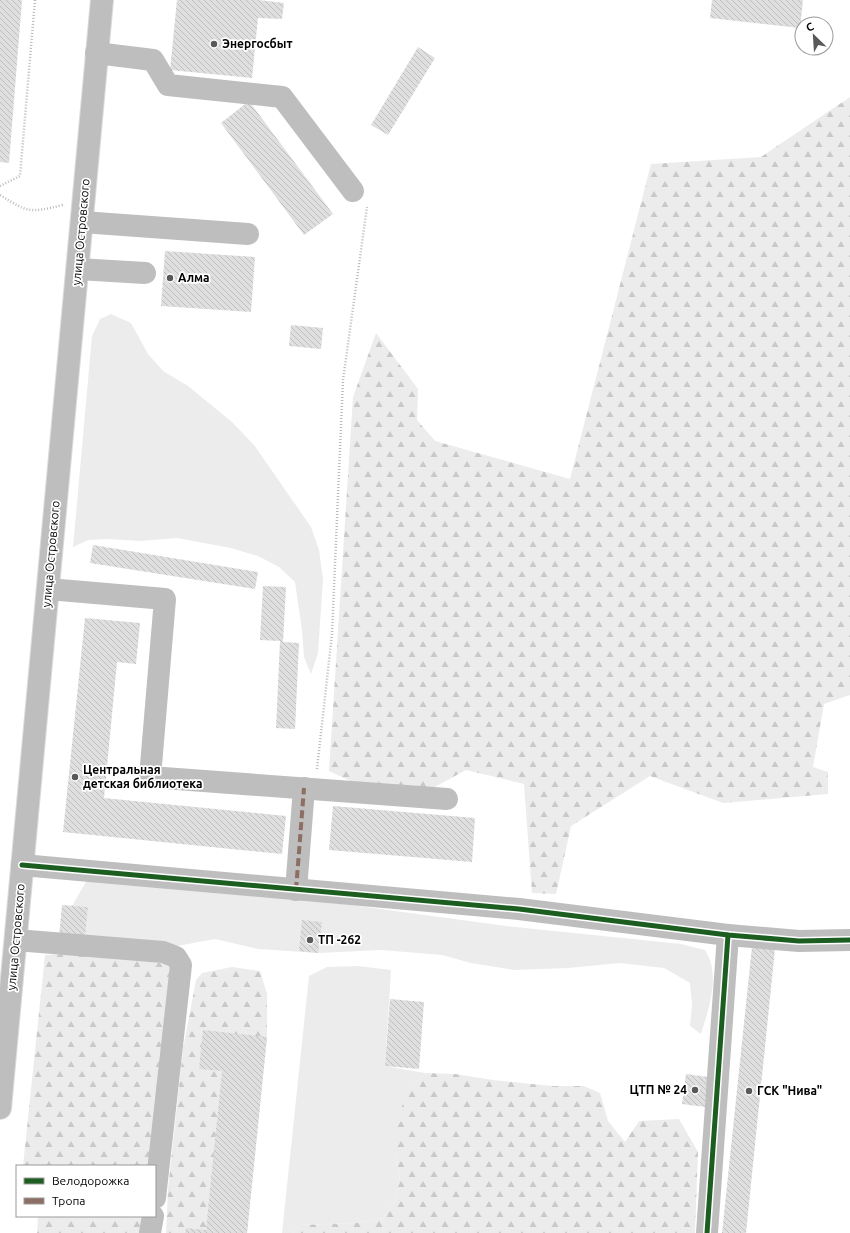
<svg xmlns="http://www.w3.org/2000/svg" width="850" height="1233" viewBox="0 0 850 1233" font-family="Ubuntu,sans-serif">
	<defs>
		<pattern id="forest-firs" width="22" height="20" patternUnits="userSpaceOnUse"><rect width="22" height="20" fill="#ececec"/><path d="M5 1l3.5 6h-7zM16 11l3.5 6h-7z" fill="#c9c9c9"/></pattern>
		<pattern id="building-back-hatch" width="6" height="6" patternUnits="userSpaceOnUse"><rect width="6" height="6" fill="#dfdfdf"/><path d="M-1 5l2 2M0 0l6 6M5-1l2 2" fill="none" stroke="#bebebe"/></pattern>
	</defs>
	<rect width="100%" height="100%" fill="#fff"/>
	<!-- green -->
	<g fill="#ececec">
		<path d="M111 314 131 323 148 354 163 371 188 386 232 422 254 445 311 527 319 550 323 579 318 653 311 674 304 657 302 630 295 582 279 567 258 556 231 548 177 538 140 541 108 539 88 540 73 547 92 336 100 319Z"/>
		<path d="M87 880 255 895 351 905 506 926 681 944 705 950C721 974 709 1008 701 1034L690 1026 692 1005 690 983 664 968 620 963 568 968 514 970 471 963 442 955 381 950 318 953 258 949 215 939 166 948 85 939 88 907 72 906Z"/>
		<path d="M358 966 391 970 385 1066 425 1073 408 1092 395 1157 400 1175 396 1199 383 1218 356 1223 299 1225 293 1233H282L309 976 327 967Z"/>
	</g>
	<!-- forest -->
	<g fill="url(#forest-firs)">
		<path d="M850 97V695L824 704 813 767 828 772V794L723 803 650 776 571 826 556 894 532 893 524 784 466 770 431 789 359 785 329 771 353 397 376 333 418 389 417 420 435 441 570 479 651 164 761 157Z"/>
		<path d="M66 954 116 956 173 965 153 1166H23L45 955Z"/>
		<path d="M232 967 260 971 267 994V1037L247 1233H166L168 1189 183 1049 196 980 202 973Z"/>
		<path d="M425 1073 455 1074 493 1080 552 1086H584L600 1093 608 1121 625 1142 639 1121 679 1119 698 1152 695 1233H293L299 1225 356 1223 383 1218 396 1199 400 1175 395 1157 397 1118 408 1092Z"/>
		<path d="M38 1216H146L142 1233H37Z"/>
	</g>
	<!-- building -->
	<g fill="url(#building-back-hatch)">
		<path d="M0 0H22L9 163 0 162Z"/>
		<path d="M177 0H258L284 3 282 19 258 18 252 78 170 70Z"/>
		<path d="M712 0H803L800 28 710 18Z"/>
		<path d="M418 47 435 58 388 135 371 125Z"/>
		<path d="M249 101 333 214 304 235 221 123Z"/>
		<path d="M165 251 255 257 251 312 161 306Z"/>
		<path d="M291 325 323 328 321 349 289 346Z"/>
		<path d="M93 545 258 572 255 589 90 563Z"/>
		<path d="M263 586 286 587 283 642 299 643 295 729 276 728 280 641 260 640Z"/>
		<path d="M85 618 140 623 136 664 117 662 104 798 286 816 282 854 63 832Z"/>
		<path d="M333 806 475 818 472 862 329 850Z"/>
		<path d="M62 905 88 907 85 939 59 937Z"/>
		<path d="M302 920 322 922 318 953 299 951Z"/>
		<path d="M752 947 775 949 746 1233H722Z"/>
		<path d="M390 999 424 1002 419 1069 385 1066Z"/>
		<path d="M203 1030 267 1037 247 1233H185L186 1228 206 1230 222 1071 199 1069Z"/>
		<path d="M686 1074 708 1077 705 1107 682 1104Z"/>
	</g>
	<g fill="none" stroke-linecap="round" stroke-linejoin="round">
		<!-- major casing -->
		<g stroke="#dbdbdb" stroke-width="24">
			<path id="major" d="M0 1108 102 0"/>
		</g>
		<!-- path -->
		<g stroke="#b9b9b9" stroke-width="2.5" stroke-dasharray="1 2" stroke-linecap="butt">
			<path d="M0 186 20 176 35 0"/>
			<path d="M0 195C29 213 29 213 63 205"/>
			<path d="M317 769 332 634 343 380 367 207"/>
		</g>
		<!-- minor -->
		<g stroke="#bebebe" stroke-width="22">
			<path d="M96 53 153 60 168 85 282 97 353 191"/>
			<path d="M82 222 248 234"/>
			<path d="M78 269 145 273"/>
			<path d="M48 589 165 599 150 777 447 799"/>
			<path d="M22 865 519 909 728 935 799 941 850 940"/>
			<path d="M296 890 304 788"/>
			<path d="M16 940 163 952 176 957 181 965 155 1198"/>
			<path d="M150 1233 153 1216"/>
			<path d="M707 1233 728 935"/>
		</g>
		<!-- major -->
		<use href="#major" stroke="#bebebe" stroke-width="22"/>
		<!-- quiet -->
		<path stroke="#8d6e63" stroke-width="4" stroke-dasharray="8 4" stroke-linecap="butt" d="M296 890 304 788"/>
		<!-- cycleway casing -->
		<g stroke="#fff" stroke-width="8">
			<g id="cycleway">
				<path d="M22 865 519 909 728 935 799 941 850 940"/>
				<path d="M707 1233 728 935"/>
			</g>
		</g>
		<!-- cycleway -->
		<use href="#cycleway" stroke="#1b5e20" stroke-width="5"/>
	</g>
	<!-- markers -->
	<g fill="#595959" stroke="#fff" stroke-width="1.5">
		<circle cx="214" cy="44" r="4"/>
		<circle cx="170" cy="278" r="4"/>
		<circle cx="75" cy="777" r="4"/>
		<circle cx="310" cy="940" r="4"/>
		<circle cx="695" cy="1090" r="4"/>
		<circle cx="749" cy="1091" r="4"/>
	</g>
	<g text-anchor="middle" stroke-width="3.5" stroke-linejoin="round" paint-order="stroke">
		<!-- poi labels -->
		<g font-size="12" font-weight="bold" fill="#000" stroke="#fff" text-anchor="start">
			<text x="222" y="48">Энергосбыт</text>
			<text x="178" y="282">Алма</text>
			<text x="83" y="774">Центральная<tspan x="83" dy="14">детская библиотека</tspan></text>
			<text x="318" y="944">ТП -262</text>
			<text x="687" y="1094" text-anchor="end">ЦТП № 24</text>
			<text x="757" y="1095">ГСК "Нива"</text>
		</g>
		<!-- street labels -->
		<g font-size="12" fill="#000" stroke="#fff">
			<text transform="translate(81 232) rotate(-85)" y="4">улица Островского</text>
			<text transform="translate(51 554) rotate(-85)" y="4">улица Островского</text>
			<text transform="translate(16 937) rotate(-85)" y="4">улица Островского</text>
		</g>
	</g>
	<!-- legend -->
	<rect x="16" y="1165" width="140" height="52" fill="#ffffff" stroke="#999999"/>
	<rect x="24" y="1178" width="20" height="6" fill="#1b5e20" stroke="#999999"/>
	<text x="52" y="1185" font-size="12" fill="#000000">Велодорожка</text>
	<rect x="24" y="1198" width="20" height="6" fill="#8d6e63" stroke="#999999"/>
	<text x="52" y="1205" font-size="12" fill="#000000">Тропа</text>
	<!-- north arrow -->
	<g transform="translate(814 36) rotate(335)"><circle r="19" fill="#ffffff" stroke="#999999"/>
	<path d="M0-3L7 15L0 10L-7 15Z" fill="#595959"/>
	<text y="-6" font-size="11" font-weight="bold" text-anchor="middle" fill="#000000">С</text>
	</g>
</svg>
